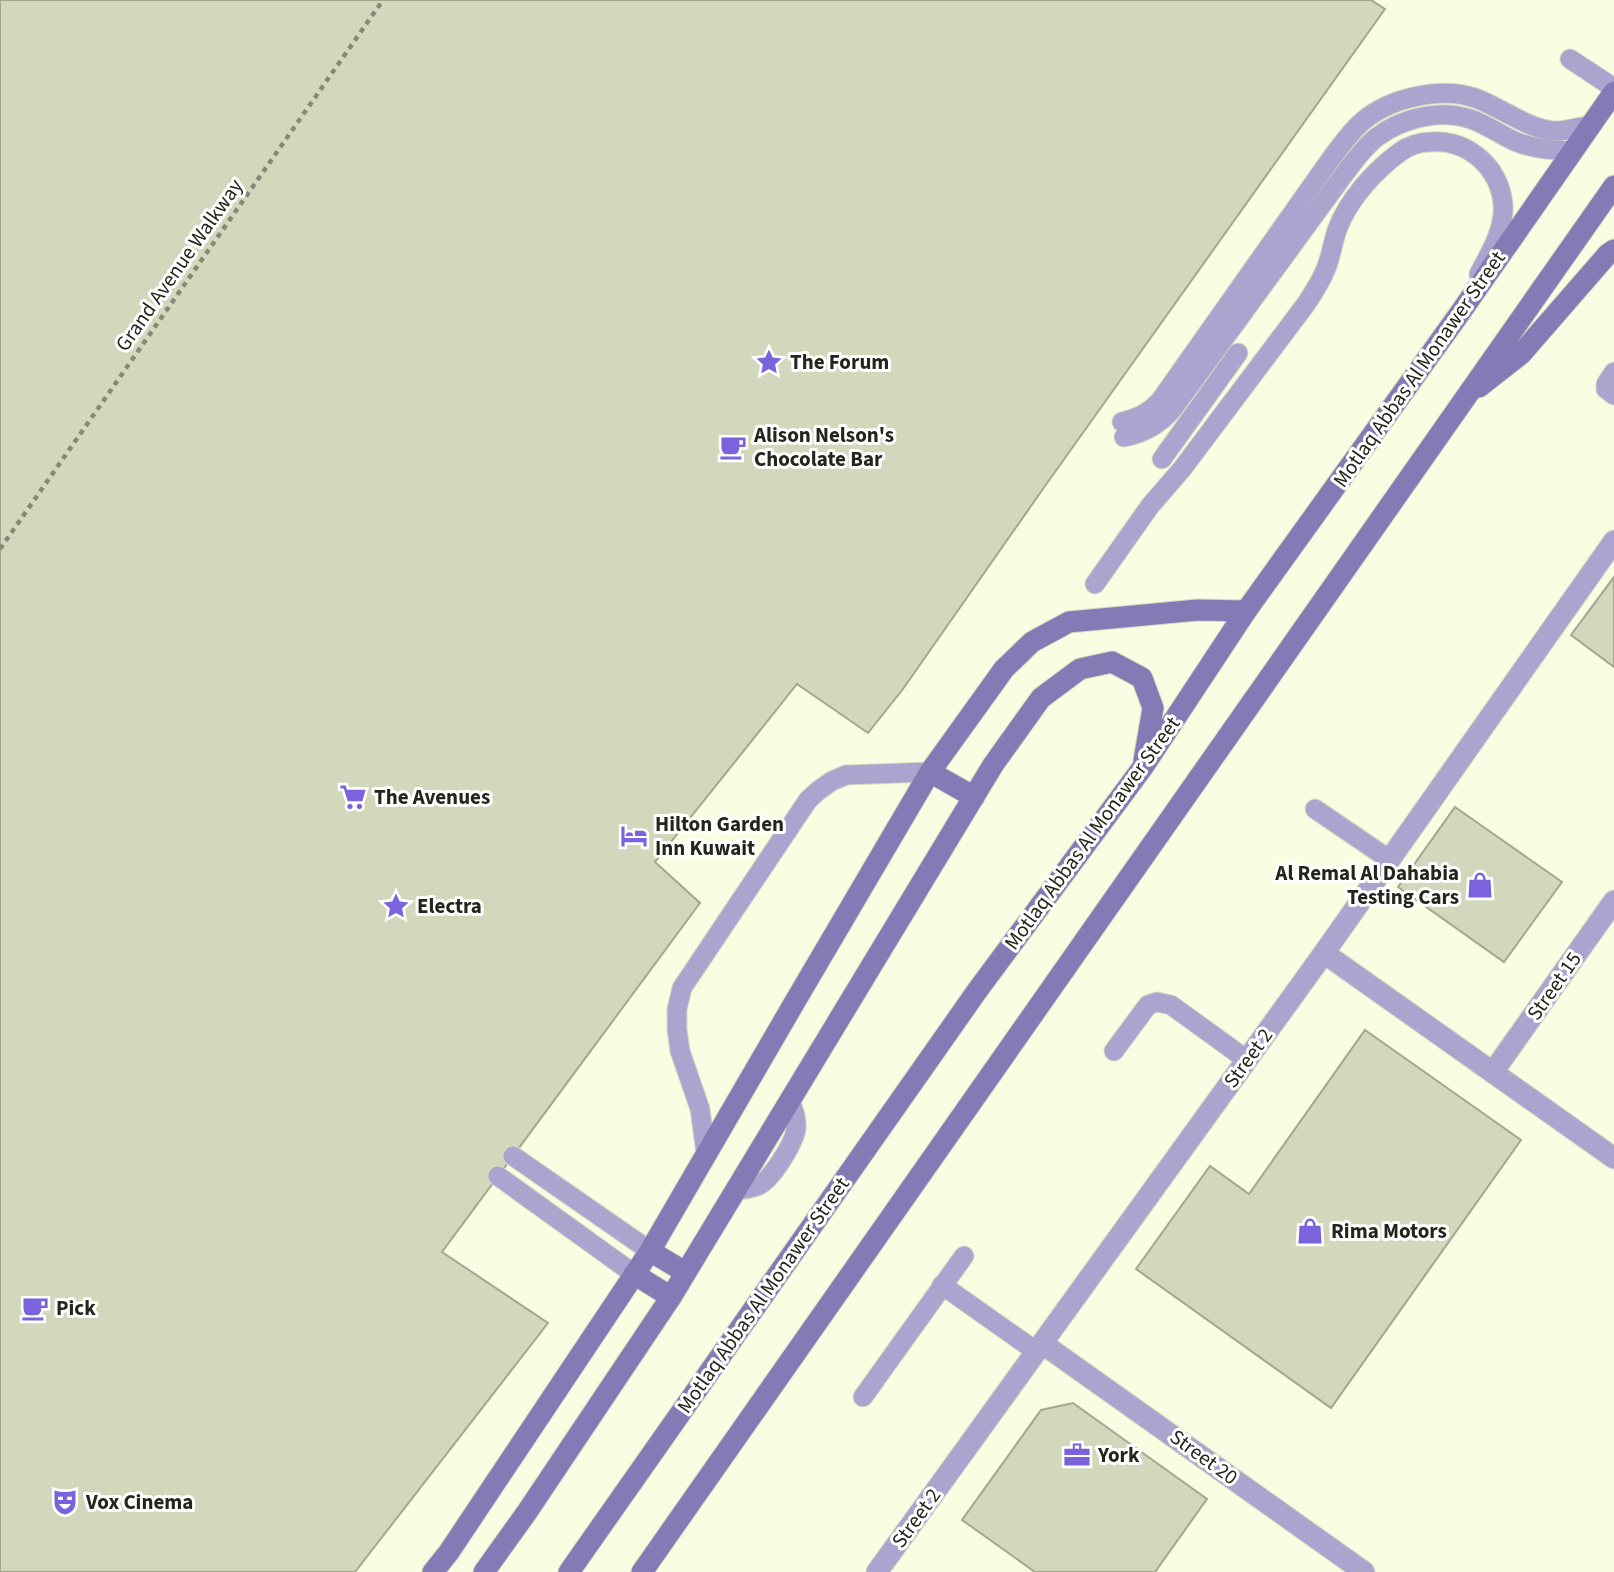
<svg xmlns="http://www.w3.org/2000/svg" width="1614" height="1572" viewBox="0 0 1614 1572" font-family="'Source Sans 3',sans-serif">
	<rect width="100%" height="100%" fill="#f7fee2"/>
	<!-- building -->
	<g fill="#d1d8bc" stroke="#a2a88e" stroke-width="2">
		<path d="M0 0H1371L1385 9 1045 486 903 689 868 733 797 684 655 862 700 903 442 1252 548 1323 355 1572H0Z"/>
		<path d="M1614 577V667L1571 635Z"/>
		<path d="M1455 807 1562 882 1504 962 1398 887Z"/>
		<path d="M1365 1030 1521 1140 1331 1408 1136 1269 1210 1166 1249 1194Z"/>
		<path d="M1073 1403 1207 1499 1155 1572H1035L962 1520 1041 1410Z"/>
	</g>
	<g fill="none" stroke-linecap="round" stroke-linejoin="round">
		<!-- lane casing -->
		<g stroke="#d5dbc2" stroke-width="21">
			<g id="lane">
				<path d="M1570 59 1614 88"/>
				<path d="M1614 372 1606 384V389L1614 395"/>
				<path d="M1122 422C1138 418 1149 413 1160 401L1328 163C1339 148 1349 133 1363 121 1390 98 1441 86 1475 98 1501 107 1531 132 1559 131 1569 130 1580 127 1591 125"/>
				<path d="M1124 437C1144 433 1158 425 1172 410L1345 173C1355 160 1364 147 1377 137 1402 118 1440 109 1470 119 1486 124 1499 134 1514 141 1533 149 1552 150 1572 151"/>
				<path d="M1162 459 1238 353"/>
				<path d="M1095 584 1150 506 1182 469 1306 304C1314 292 1322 280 1327 266 1331 255 1333 242 1337 230 1348 200 1374 171 1400 152 1408 146 1420 142 1430 142 1467 139 1499 166 1503 204 1505 229 1490 253 1479 274"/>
				<path d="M1315 809 1390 860"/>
				<path d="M1114 1051 1148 1005 1157 1002 1171 1005 1247 1060"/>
				<path d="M706 1154 700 1109 680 1051 677 1030V1009L682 988 808 800 819 790 832 781 846 775 930 772"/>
				<path d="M513 1156 650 1251"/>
				<path d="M498 1176 634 1274"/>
				<path d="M736 1190C744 1189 751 1189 759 1185 772 1179 794 1143 796 1129 797 1119 794 1110 790 1102"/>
				<path d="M942 1285 1037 1352"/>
				<path d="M863 1397 964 1256"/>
			</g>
		</g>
		<!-- street casing -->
		<g stroke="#d5dbc2" stroke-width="23">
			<g id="street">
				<path d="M1324 953 1614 1158"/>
				<path d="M1493 1072 1614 901"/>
				<path d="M1043 1344 1364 1572"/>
				<path d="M877 1572 1324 953 1614 541"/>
			</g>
		</g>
		<!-- secondary casing -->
		<g stroke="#d5dbc2" stroke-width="23">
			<g id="secondary">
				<path d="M1479 387 1521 354 1608 254 1614 250"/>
				<path d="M930 772 974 797"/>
				<path d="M650 1251 685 1272"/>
				<path d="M634 1274 671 1297"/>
				<path d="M433 1572 449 1552 650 1251 793 1005 930 772 1004 669 1032 642 1069 622 1198 610 1246 611"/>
				<path d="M484 1572 527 1512 671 1297 993 765 1041 698 1080 669 1112 662 1142 678 1153 708 1144 760"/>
				<path d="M569 1572 977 991 1143 767 1246 611 1460 313 1614 92"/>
				<path d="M642 1572 1614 186"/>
			</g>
		</g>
		<!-- path -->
		<path stroke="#858a77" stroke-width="4.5" stroke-dasharray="5 5" stroke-linecap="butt" d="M0 549 383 0"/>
		<!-- lane -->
		<use href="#lane" stroke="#a9a5ce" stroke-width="19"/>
		<!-- street -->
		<use href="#street" stroke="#a9a5ce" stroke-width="21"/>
		<!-- secondary -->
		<use href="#secondary" stroke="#827bb6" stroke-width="21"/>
	</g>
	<!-- icons -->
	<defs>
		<g id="sight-bare" transform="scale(2.1)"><path d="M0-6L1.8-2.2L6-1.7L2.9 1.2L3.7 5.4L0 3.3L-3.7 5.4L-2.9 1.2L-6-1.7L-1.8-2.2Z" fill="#7c63de" stroke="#fff" stroke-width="2.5" paint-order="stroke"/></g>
		<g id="cafe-bare" transform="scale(2.1)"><path d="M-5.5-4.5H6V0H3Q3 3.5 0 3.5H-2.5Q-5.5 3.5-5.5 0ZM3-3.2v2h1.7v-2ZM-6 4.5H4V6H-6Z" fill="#7c63de" stroke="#fff" stroke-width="2.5" paint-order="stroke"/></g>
		<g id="supermarket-bare" transform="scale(2.1)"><path d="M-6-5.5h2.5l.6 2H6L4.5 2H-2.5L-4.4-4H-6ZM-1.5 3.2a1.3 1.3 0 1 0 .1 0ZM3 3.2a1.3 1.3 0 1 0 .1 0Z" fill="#7c63de" stroke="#fff" stroke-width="2.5" paint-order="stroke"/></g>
		<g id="hotel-bare" transform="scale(2.1)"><path d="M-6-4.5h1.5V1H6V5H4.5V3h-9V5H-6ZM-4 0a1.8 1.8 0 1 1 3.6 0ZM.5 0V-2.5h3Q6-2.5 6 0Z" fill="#7c63de" stroke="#fff" stroke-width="2.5" paint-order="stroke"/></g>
		<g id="shop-bare" transform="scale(2.1)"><path d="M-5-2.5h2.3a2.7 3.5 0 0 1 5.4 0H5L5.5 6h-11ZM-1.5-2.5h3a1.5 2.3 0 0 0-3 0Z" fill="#7c63de" stroke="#fff" stroke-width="2.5" paint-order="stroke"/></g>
		<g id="office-bare" transform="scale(2.1)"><path d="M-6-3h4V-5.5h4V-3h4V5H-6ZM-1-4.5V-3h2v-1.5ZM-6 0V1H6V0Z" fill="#7c63de" stroke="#fff" stroke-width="2.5" paint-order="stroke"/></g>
		<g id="theatre-bare" transform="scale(2.1)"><path d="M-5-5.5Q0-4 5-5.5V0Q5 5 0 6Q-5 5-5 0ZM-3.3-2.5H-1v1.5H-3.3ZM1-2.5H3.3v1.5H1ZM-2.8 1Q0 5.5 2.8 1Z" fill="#7c63de" stroke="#fff" stroke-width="2.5" paint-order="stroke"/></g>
	</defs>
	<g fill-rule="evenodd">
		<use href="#sight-bare" x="769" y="362"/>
		<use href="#cafe-bare" x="733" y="447"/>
		<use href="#supermarket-bare" x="353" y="797"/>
		<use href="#hotel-bare" x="634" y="836"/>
		<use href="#shop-bare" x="1480" y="885"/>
		<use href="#sight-bare" x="396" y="906"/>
		<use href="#shop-bare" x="1310" y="1231"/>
		<use href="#cafe-bare" x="35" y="1308"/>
		<use href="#office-bare" x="1077" y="1455"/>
		<use href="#theatre-bare" x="65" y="1502"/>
	</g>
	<g text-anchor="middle" stroke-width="6" stroke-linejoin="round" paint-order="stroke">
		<!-- street labels -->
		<g font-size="21" fill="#24261c" stroke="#fff">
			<text transform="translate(179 265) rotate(-55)" y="7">Grand Avenue Walkway</text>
			<text transform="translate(1419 369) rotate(-55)" y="7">Motlaq Abbas Al Monawer Street</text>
			<text transform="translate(1092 833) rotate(-54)" y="7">Motlaq Abbas Al Monawer Street</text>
			<text transform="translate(1554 986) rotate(-55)" y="7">Street 15</text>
			<text transform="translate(1248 1058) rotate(-54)" y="7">Street 2</text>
			<text transform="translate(763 1295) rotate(-55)" y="7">Motlaq Abbas Al Monawer Street</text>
			<text transform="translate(1204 1457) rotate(36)" y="7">Street 20</text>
			<text transform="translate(916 1518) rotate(-54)" y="7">Street 2</text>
		</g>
		<!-- poi labels -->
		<g font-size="21" font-weight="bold" fill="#24261c" stroke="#fff" text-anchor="start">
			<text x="790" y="369">The Forum</text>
			<text x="754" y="442">Alison Nelson's<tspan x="754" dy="24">Chocolate Bar</tspan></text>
			<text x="374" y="804">The Avenues</text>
			<text x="655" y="831">Hilton Garden<tspan x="655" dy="24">Inn Kuwait</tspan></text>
			<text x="1459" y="880" text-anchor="end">Al Remal Al Dahabia<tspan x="1459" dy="24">Testing Cars</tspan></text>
			<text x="417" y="913">Electra</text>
			<text x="1331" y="1238">Rima Motors</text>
			<text x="56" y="1315">Pick</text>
			<text x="1098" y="1462">York</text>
			<text x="86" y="1509">Vox Cinema</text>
		</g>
	</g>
</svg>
